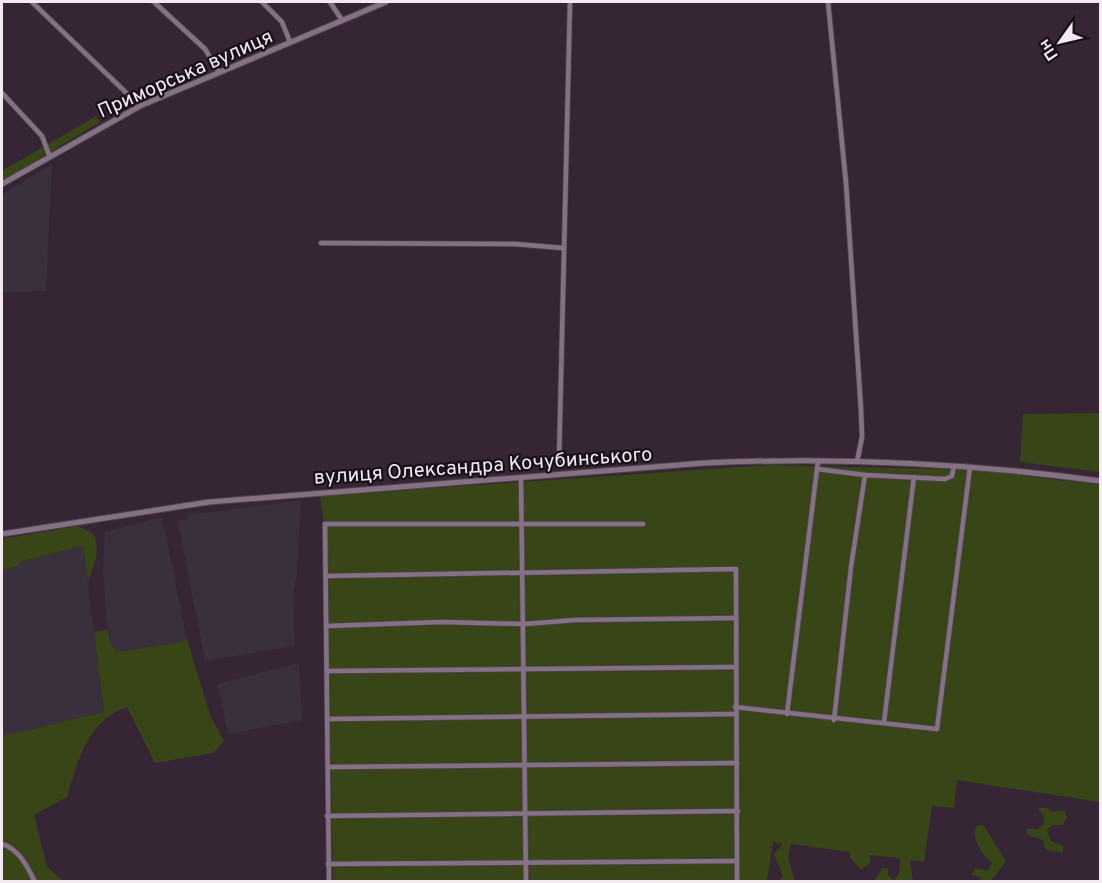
<svg xmlns="http://www.w3.org/2000/svg" width="1102" height="883" viewBox="0 0 1102 883" font-family="Overpass,sans-serif">
	<rect width="100%" height="100%" fill="#362535"/>
	<!-- industrial -->
	<g fill="#3a2f3d">
		<path d="M52 164 46 291 2 293V195Z"/>
		<path d="M301 500 297 573 293 595 295 646 205 661 178 521 188 519V515Z"/>
		<path d="M162 517 187 639 181 642 117 652 111 645 106 617 103 569 105 532Z"/>
		<path d="M83 546 104 712 2 736V571L19 566 20 562Z"/>
		<path d="M299 663 302 720 228 734 217 684Z"/>
	</g>
	<!-- green -->
	<g fill="#384516">
		<path d="M96 116 100 122 2 181V171Z"/>
		<path d="M1100 413V472L1020 462 1023 414Z"/>
		<path d="M768 465 978 470 1100 485V802L957 780 954 808 932 806 924 862 912 860 910 862 913 881H874L883 868H888V875L894 880 899 874 900 858 869 855 871 862 861 870 850 857V852L791 844 788 858 795 881H779L783 876 774 854 783 844 773 842 767 881H333L327 544 320 496Z"/>
		<path d="M77 526 93 533C101 551 95 564 88 581L83 546 20 562 19 566 2 571V539Z"/>
		<path d="M108 630 111 645 117 652 181 642 187 639 210 715 224 741 213 753 155 763 127 707C87 721 78 761 67 797L34 815 47 867 63 881 5 882 2 878V736L104 712 94 632Z"/>
		<path d="M1038 808H1047L1053 812 1064 810 1067 817 1063 825H1052L1047 830 1051 841 1063 846V853L1045 849 1043 840 1027 835V829H1038L1044 824V817Z"/>
		<path d="M983 825 1006 861 991 881H982L980 877 971 875 976 868 988 871 992 863C982 855 977 845 974 832L977 826Z"/>
	</g>
	<g fill="none" stroke-linecap="round" stroke-linejoin="round">
		<!-- minor casing -->
		<g stroke="#514350" stroke-width="6">
			<g id="minor">
				<path d="M32 2 140 106"/>
				<path d="M154 2 205 49 219 72"/>
				<path d="M262 2 282 22 290 42"/>
				<path d="M330 2 342 20"/>
				<path d="M828 2 846 183 861 410 862 437 857 462"/>
				<path d="M2 93 42 136 49 155"/>
				<path d="M321 243 515 244 563 248"/>
				<path d="M559 461 570 2"/>
				<path d="M817 469 865 475 945 479 952 476 954 466"/>
				<path d="M521 478 526 882"/>
				<path d="M326 576 736 569 737 882"/>
				<path d="M326 626 442 622 524 624 576 620 736 618"/>
				<path d="M327 671 735 667"/>
				<path d="M735 707 937 729 970 467"/>
				<path d="M787 714 818 461"/>
				<path d="M327 719 736 714"/>
				<path d="M834 720 851 567 865 475"/>
				<path d="M884 722 914 477"/>
				<path d="M328 767 737 763"/>
				<path d="M327 816 738 811"/>
				<path d="M2 844C19 849 27 866 35 882"/>
				<path d="M328 864 737 861"/>
				<path d="M329 882 325 524H643"/>
			</g>
		</g>
		<!-- tertiary casing -->
		<g stroke="#514350" stroke-width="7">
			<g id="tertiary">
				<path d="M2 184 140 106 386 2"/>
				<path d="M2 534 209 502 704 463C837 457 969 463 1100 481"/>
			</g>
		</g>
		<!-- minor -->
		<use href="#minor" stroke="#847183" stroke-width="4.5"/>
		<!-- tertiary -->
		<use href="#tertiary" stroke="#847183" stroke-width="5"/>
	</g>
	<g text-anchor="middle" stroke-width="4.5" stroke-linejoin="round" paint-order="stroke">
		<!-- street labels -->
		<g font-size="20" fill="#f4e9f3" stroke="#191119">
			<text transform="translate(185 73) rotate(-24)" y="7">Приморська вулиця</text>
			<text transform="translate(483 465) rotate(-4)" y="7">вулиця Олександра Кочубинського</text>
		</g>
	</g>
	<!-- border -->
	<rect width="1102" height="883" fill="none" stroke="#f4e9f3" stroke-width="6"/>
	<!-- north arrow -->
	<g transform="translate(1060 42) rotate(236)" stroke="#191119" stroke-width="4.5" paint-order="stroke">
	<path d="M0-4.5L10 22L0 15L-10 22Z" fill="#f4e9f3"/>
	<text y="-9" font-size="16" font-weight="bold" text-anchor="middle" fill="#f4e9f3">Пн</text>
	</g>
</svg>
